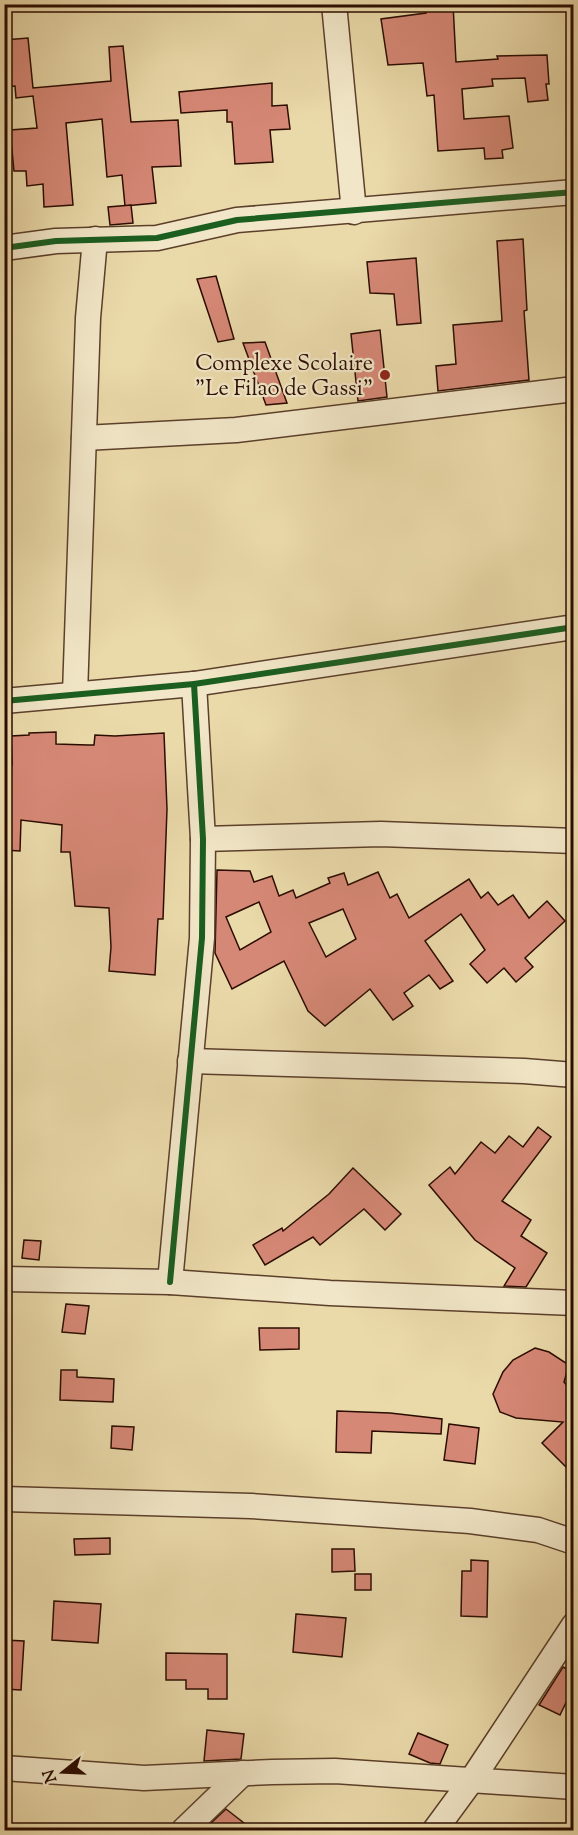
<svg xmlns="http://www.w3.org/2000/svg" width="578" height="1835" viewBox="0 0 578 1835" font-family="'Sorts Mill Goudy',serif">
	<rect width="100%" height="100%" fill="#ead9a9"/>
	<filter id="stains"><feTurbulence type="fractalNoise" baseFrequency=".00333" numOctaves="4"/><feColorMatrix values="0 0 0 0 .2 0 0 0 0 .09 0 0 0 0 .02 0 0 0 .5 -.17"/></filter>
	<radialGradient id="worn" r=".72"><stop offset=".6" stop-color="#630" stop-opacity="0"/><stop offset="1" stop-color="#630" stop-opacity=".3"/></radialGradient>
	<!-- building -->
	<g fill="#d68876" stroke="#2b0c00" stroke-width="1.5" fill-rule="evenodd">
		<path d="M425 4H453L456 62 498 59 497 56 547 55 549 84H546L548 100 528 102 525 78 492 79 493 86 462 89 464 119 509 116 513 148 502 150 503 158 485 159 484 148 438 151 434 95 427 96 423 63 388 65 381 19 426 13Z"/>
		<path d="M28 38 33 88 111 81 109 47 123 46 131 122 178 120 181 166 152 167 156 203 125 206 122 175 107 177 102 119 66 123 73 205 44 207 43 184 27 186 26 171H14L10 130 37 128 33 96 16 98 15 86 4 87V40Z"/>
		<path d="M272 83V106L287 105 290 129 270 130 273 162 235 164 232 122H227V110L181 113 179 92Z"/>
		<path d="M131 205 133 223 110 225 108 207Z"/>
		<path d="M523 239 527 310 524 311 529 380 438 391 436 366 456 364 453 325 502 321 497 241Z"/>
		<path d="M416 258 421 323 397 325 394 294 370 293 367 262Z"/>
		<path d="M216 276 234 339 218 342 197 279Z"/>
		<path d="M380 330 387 397 358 401 351 334Z"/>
		<path d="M265 342 287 403 266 405 243 343Z"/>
		<path d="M56 732V744L88 745H94L95 735 115 736 164 733 167 809 163 919H158L155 975 109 971 111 947 109 908 75 906 70 852H61L62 825 21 820 20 851 4 850 5 815H8L9 764 12 765 11 736 29 735V733Z"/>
		<path d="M217 870 250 871 254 882 272 876 279 896 293 890 296 898 330 883 328 878 344 873 348 885 378 872 390 898 397 894 409 918 469 879 481 898 488 892 498 905 513 895 529 918 547 901 565 921 525 958 533 967 516 982 504 968 487 983 470 964 485 950 461 914 425 941 453 981 440 989 429 975 404 993 413 1006 393 1020 370 989 325 1026 308 1011 284 961 232 989 215 953ZM259 902 271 932 240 950 226 917ZM343 909 356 939 326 957 309 923Z"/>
		<path d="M538 1127 551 1137 502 1201 531 1220 521 1236 547 1253 526 1287 504 1286 515 1268 475 1240 429 1185 450 1167 455 1174 481 1142 495 1153 509 1136 523 1147Z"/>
		<path d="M353 1168 401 1214 385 1230 364 1209 320 1245 313 1237 265 1265 253 1245 282 1228 283 1231 329 1194Z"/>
		<path d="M24 1240 41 1241 39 1260 22 1258Z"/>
		<path d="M66 1304 89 1306 85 1334 62 1332Z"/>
		<path d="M259 1328H299V1349L260 1350Z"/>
		<path d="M535 1348 549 1352 569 1365 564 1382 573 1392V1474L542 1443 563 1422 516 1418 500 1412 493 1394 503 1372 513 1360Z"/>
		<path d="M61 1370H77V1377L114 1379 113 1402 60 1400Z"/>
		<path d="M337 1411 390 1413 442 1419 441 1434 372 1431 371 1453 336 1452Z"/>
		<path d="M449 1424 479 1428 475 1464 444 1460Z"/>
		<path d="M112 1426 134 1427 132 1450 111 1448Z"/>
		<path d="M110 1538V1554L75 1555 74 1539Z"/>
		<path d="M332 1549H354L355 1571 332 1572Z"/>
		<path d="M471 1560 488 1561 487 1617 461 1616 462 1571H471Z"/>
		<rect x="355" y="1574" width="16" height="16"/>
		<path d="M54 1601 101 1604 98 1643 52 1640Z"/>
		<path d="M296 1614 346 1618 342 1657 293 1652Z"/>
		<path d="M4 1640 24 1641 21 1690 4 1689Z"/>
		<path d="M166 1653 227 1654V1699H208V1689H186V1680H166Z"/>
		<path d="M563 1667 573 1672V1688L560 1715 539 1705Z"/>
		<path d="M207 1730 244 1734 241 1759 204 1761Z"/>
		<path d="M418 1733 448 1745 440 1764 430 1763 409 1754Z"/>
		<path d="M226 1809 253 1830H218L210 1824Z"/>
	</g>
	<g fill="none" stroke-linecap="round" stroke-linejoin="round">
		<!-- minor casing -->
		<g stroke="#5b3f2a" stroke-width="27">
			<g id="minor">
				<path d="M334 4 354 212"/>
				<path d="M4 248 56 241 157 238 237 220 574 192"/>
				<path d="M84 438 236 430 574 389"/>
				<path d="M75 694 88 318 95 239"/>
				<path d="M4 701 194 684 574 627"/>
				<path d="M203 839 381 834 574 841"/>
				<path d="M190 1061 524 1071 574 1075"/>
				<path d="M4 1279 170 1282 330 1293 574 1303"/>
				<path d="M170 1282 202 938 203 839 194 684"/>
				<path d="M4 1499 251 1506 470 1521 538 1530 574 1542"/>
				<path d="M4 1768 144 1778 272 1772 335 1771 574 1787"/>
				<path d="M184 1830 243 1773"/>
				<path d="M435 1830 471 1781 574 1625"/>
			</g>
		</g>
		<!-- minor -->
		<use href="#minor" stroke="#f1e6c7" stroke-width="24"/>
		<!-- cycleway casing -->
		<g stroke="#f1e6c7" stroke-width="10">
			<g id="cycleway">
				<path d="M4 248 56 241 157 238 237 220 574 192"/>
				<path d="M4 701 194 684 574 627"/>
				<path d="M170 1282 202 938 203 839 194 684"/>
			</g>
		</g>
		<!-- cycleway -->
		<use href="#cycleway" stroke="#1b5e20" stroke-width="6"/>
	</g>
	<!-- markers -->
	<circle fill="#8f2418" stroke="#f1e6c7" stroke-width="2" cx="385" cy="375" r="6"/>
	<g text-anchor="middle" stroke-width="4.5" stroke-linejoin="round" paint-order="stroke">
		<!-- poi labels -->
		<g font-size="22" fill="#2b0c00" stroke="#f1e6c7" text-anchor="end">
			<text x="373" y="370">Complexe Scolaire<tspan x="373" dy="25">"Le Filao de Gassi"</tspan></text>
		</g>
	</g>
	<!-- margin -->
	<rect width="578" height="1835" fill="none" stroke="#ead9a9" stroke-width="24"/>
	<rect x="6" y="6" width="566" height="1823" fill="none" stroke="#2b0c00" stroke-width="3"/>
	<rect x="12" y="12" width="554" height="1811" fill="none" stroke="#2b0c00" stroke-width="1.5"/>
	<!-- north arrow -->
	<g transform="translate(63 1772) rotate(252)" stroke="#f1e6c7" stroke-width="4.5" paint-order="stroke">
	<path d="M0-4.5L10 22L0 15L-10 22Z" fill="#2b0c00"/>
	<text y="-9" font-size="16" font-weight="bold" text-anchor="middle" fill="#2b0c00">N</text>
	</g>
	<rect width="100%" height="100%" filter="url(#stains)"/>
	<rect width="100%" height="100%" fill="url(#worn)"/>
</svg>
